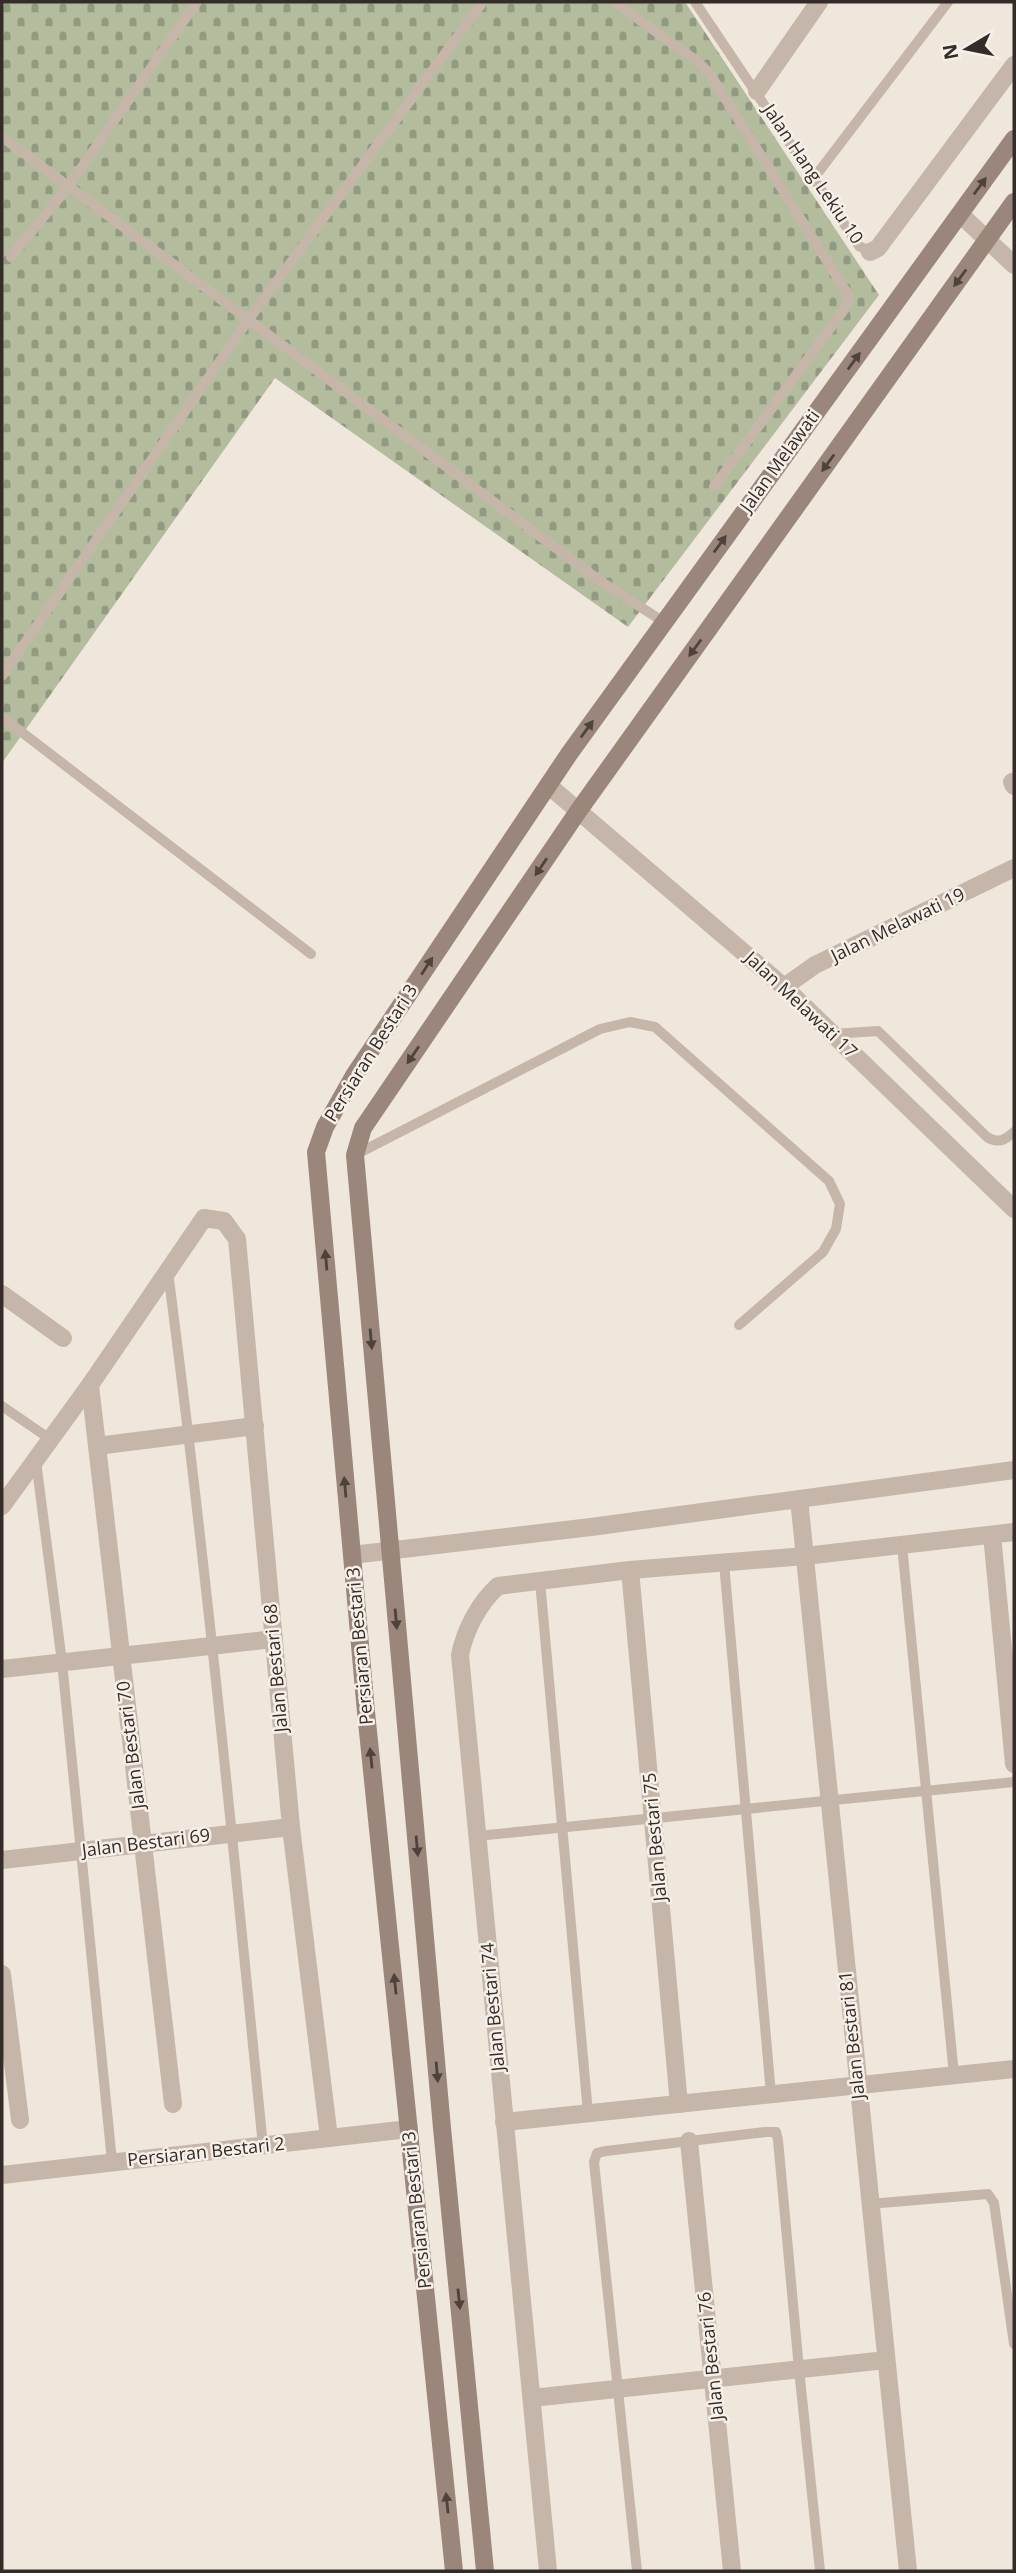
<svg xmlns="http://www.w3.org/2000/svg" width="1016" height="2573" viewBox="0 0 1016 2573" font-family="'Open Sans',sans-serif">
	<defs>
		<pattern id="cemetery-stones" width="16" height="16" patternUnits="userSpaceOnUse" patternTransform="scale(1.75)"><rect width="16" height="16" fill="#b3bd9e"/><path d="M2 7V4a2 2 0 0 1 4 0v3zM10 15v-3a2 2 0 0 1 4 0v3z" fill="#929a81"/></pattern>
	</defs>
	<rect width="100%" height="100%" fill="#efe6dc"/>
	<!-- cemetery -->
	<path fill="url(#cemetery-stones)" d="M2 2H685L879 295 628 627 275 378 2 763Z"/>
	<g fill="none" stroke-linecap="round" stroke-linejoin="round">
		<!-- lane -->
		<g stroke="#c6b6a9" stroke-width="10">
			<path d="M614 2 697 61 710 74 847 293 849 299 843 311 714 487"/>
			<path d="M695 2 859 246 870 252"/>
			<path d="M2 137 603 583 664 622"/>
			<path d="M814 178 948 2"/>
			<path d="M11 257 68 187 197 2"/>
			<path d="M2 676 249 319 483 2"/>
			<path d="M2 717 311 954"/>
			<path d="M833 1034 878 1031 987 1137C998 1144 1005 1140 1014 1132"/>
			<path d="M355 1155 600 1029 630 1022 655 1027 829 1181 840 1204 836 1229 823 1252 739 1325"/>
			<path d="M168 1272C206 1563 234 1854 263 2146"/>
			<path d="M2 1406 50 1439"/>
			<path d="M36 1461 62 1662 112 2161"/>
			<path d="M902 1545 954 2075"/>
			<path d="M724 1563 771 2094"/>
			<path d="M540 1581 588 2113"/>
			<path d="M477 1836 1014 1782"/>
			<path d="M869 2204 988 2194 994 2203 1014 2344"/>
			<path d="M637 2571 594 2162 597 2153 606 2151 765 2132H776L778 2140 799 2369 820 2571"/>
		</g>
		<!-- street -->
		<g stroke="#c6b6a9" stroke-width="18">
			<path d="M757 91 819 2"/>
			<path d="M960 214 1014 265"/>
			<path d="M870 252 878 248 1014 65"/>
			<path d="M1012 782 1014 786"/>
			<path d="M548 785 784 987 1014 1209"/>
			<path d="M784 987 815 965 1014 868"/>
			<path d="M2 1294 63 1338"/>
			<path d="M90 1385 173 2104"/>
			<path d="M97 1446 255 1426"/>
			<path d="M799 1499 908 2571"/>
			<path d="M2 1506 90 1385 204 1218 224 1221 237 1239 291 1827 329 2138"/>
			<path d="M992 1535 1014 1764"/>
			<path d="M352 1555 591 1527 1014 1470"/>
			<path d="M630 1570 679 2104"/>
			<path d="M2 1669 274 1639"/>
			<path d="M2 1860 291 1827"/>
			<path d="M2 1974 20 2120"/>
			<path d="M504 2122 1014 2069"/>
			<path d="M689 2141 732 2571"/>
			<path d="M2 2175 409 2129"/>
			<path d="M532 2398 886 2360"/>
			<path d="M548 2571 460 1655C465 1630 479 1603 498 1586L630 1570 805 1556 1014 1532"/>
		</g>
		<!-- secondary -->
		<g stroke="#9a867b" stroke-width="18">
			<path d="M454 2571 366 1712 316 1152 325 1127 355 1074 569 754 1014 139"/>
			<path d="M485 2571 442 2128 355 1155 363 1128 579 810 1014 202"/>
		</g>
	</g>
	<!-- one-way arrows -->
	<defs><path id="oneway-solid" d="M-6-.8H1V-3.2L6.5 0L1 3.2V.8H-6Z" transform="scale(1.75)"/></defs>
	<g fill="#4e423d">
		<use href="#oneway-solid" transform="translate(980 186) rotate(-54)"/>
		<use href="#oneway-solid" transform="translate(960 278) rotate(126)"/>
		<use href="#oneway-solid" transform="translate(854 361) rotate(-54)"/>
		<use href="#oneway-solid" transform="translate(828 463) rotate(126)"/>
		<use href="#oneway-solid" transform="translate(720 544) rotate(-54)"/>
		<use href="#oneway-solid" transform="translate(695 648) rotate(126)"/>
		<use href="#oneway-solid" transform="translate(587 729) rotate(-54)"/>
		<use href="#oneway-solid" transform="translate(541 867) rotate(124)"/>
		<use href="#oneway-solid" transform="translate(427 966) rotate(-57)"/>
		<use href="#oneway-solid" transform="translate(413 1055) rotate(124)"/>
		<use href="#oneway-solid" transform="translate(326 1260) rotate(-95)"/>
		<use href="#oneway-solid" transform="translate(371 1339) rotate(85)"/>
		<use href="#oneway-solid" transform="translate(345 1487) rotate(-95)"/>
		<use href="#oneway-solid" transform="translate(396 1619) rotate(85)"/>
		<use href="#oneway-solid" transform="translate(371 1758) rotate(-96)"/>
		<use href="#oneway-solid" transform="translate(417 1846) rotate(85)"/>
		<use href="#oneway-solid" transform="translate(395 1984) rotate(-96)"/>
		<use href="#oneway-solid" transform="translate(437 2072) rotate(85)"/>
		<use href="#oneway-solid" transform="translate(459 2299) rotate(84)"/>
		<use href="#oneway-solid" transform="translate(447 2503) rotate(-96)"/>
	</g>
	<g text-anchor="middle" stroke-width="5" stroke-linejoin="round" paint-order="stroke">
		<!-- street labels -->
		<g font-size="18" fill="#342c28" stroke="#f7f0e8">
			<text transform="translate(813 174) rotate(56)" y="6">Jalan Hang Lekiu 10</text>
			<text transform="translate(780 461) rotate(-54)" y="6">Jalan Melawati</text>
			<text transform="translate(898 925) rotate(-26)" y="6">Jalan Melawati 19</text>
			<text transform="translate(801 1005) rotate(43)" y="6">Jalan Melawati 17</text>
			<text transform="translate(371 1053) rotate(-58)" y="6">Persiaran Bestari 3</text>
			<text transform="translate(360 1646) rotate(-95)" y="6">Persiaran Bestari 3</text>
			<text transform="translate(276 1668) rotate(-95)" y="6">Jalan Bestari 68</text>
			<text transform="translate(131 1745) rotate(-97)" y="6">Jalan Bestari 70</text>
			<text transform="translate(655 1837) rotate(-95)" y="6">Jalan Bestari 75</text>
			<text transform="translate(146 1843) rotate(-7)" y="6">Jalan Bestari 69</text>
			<text transform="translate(493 2007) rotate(-95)" y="6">Jalan Bestari 74</text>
			<text transform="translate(852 2035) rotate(-96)" y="6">Jalan Bestari 81</text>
			<text transform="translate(206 2152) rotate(-6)" y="6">Persiaran Bestari 2</text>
			<text transform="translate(417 2210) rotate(-96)" y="6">Persiaran Bestari 3</text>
			<text transform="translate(711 2356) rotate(-96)" y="6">Jalan Bestari 76</text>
		</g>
	</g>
	<!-- border -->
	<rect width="1016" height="2573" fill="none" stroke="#342c28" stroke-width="7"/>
	<!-- north arrow -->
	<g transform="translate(967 49) rotate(260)" stroke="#f7f0e8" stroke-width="5" paint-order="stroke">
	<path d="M0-5L12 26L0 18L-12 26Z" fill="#342c28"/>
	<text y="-10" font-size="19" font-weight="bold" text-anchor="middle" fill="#342c28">N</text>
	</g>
</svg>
